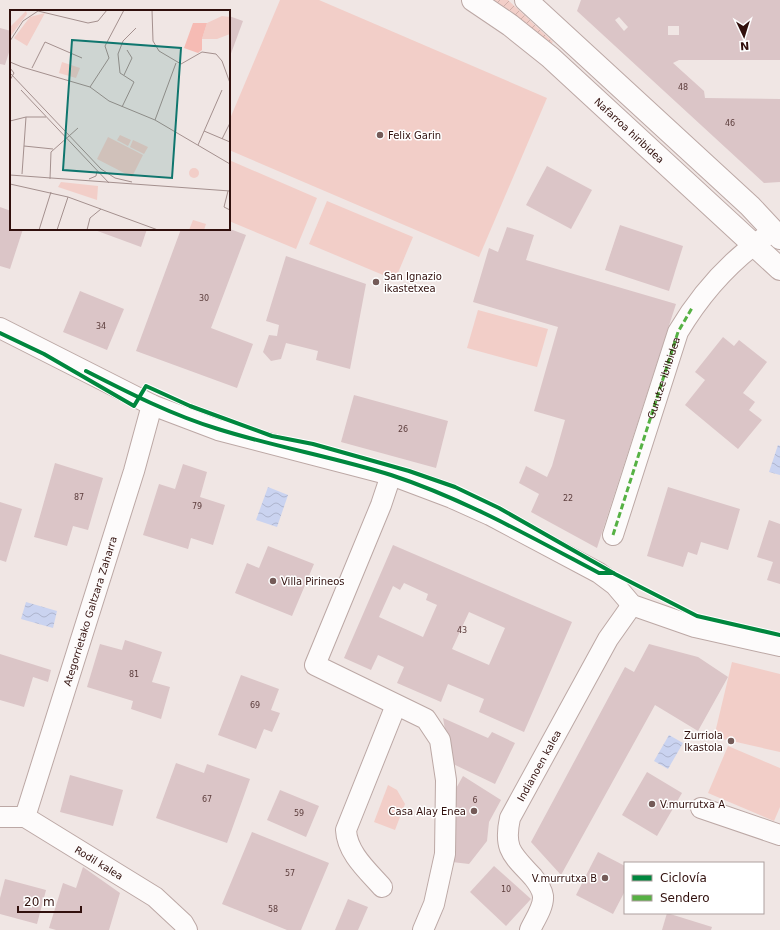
<svg xmlns="http://www.w3.org/2000/svg" width="780" height="930" viewBox="0 0 780 930" font-family="'DejaVu Sans',sans-serif">
	<defs>
		<pattern id="garden-furrows" width="10" height="10" patternUnits="userSpaceOnUse"><rect width="10" height="10" fill="#f2cec8"/><path d="M-1 1l2-2M0 10L10 0M9 11l2-2" fill="none" stroke="#d0b0ab"/></pattern>
		<pattern id="water-waves" width="16" height="10" patternUnits="userSpaceOnUse"><rect width="16" height="10" fill="#cad3f0"/><path d="M0 5q4-4 8 0t8 0" fill="none" stroke="#aeb4cd"/></pattern>
	</defs>
	<rect width="100%" height="100%" fill="#f0e6e4"/>
	<!-- green -->
	<g fill="#f2cec8">
		<path d="M280 0H319L547 98 479 257 229 150V121Z"/>
		<path d="M229 160 317 198 296 249 229 221Z"/>
		<path d="M327 201 413 237 395 280 309 244Z"/>
		<path d="M478 310 548 329 537 367 467 348Z"/>
		<path d="M732 662 780 674V752L714 737Z"/>
		<path d="M728 746 780 768V807L774 821 708 793Z"/>
		<path d="M388 785 397 790 405 804 395 830 374 822Z"/>
	</g>
	<!-- garden -->
	<path fill="url(#garden-furrows)" d="M492 0H508L553 42 550 45 512 12Z"/>
	<!-- water -->
	<g fill="url(#water-waves)">
		<path d="M778 445 780 446V475L769 472Z"/>
		<path d="M268 487 288 495 277 527 256 520Z"/>
		<path d="M26 602 57 611 53 628 21 619Z"/>
		<path d="M669 735 683 743 668 769 654 761Z"/>
	</g>
	<!-- building -->
	<g fill="#dbc5c7" fill-rule="evenodd">
		<path d="M581 0H780V60H679L673 63 704 91 705 98 780 99V182L764 183 577 11ZM619 17 628 27 624 31 615 20ZM668 26H679V35H668Z"/>
		<path d="M229 16 243 21 229 59Z"/>
		<path d="M0 28 11 31V46L5 65 0 64Z"/>
		<path d="M547 166 592 190 571 229 526 205Z"/>
		<path d="M0 207 11 211V229H23L10 269 0 266Z"/>
		<path d="M620 225 683 246 669 291 605 270Z"/>
		<path d="M507 227 534 235 526 260 676 304 597 548 531 512 539 494 519 483 526 466 547 477 552 466 565 420 534 411 558 327 473 302 489 248 498 252Z"/>
		<path d="M92 229H147L141 247Z"/>
		<path d="M181 229H230L246 235 211 328 253 344 237 388 136 351Z"/>
		<path d="M286 256 366 284 350 369 316 360 318 351 286 343 281 359 271 361 263 352 269 335 277 336 279 325 266 321Z"/>
		<path d="M80 291 124 309 107 350 63 332Z"/>
		<path d="M723 337 734 346 739 340 767 362 743 393 755 402 749 410 762 420 738 449 685 405 705 380 695 372Z"/>
		<path d="M354 395 448 421 436 468 341 442Z"/>
		<path d="M55 463 103 478 88 530 73 526 67 546 34 537Z"/>
		<path d="M183 464 207 472 200 497 225 505 213 545 191 538 188 549 143 535 159 484 175 489Z"/>
		<path d="M668 487 740 509 728 550 701 542 697 555 688 552 683 567 647 556Z"/>
		<path d="M0 502 22 509 6 562 0 560Z"/>
		<path d="M769 520 780 524V584L767 580 773 562 757 557Z"/>
		<path d="M393 545 572 622 524 732 479 712 484 699 448 684 441 702 397 683 404 667 378 655 371 670 344 658ZM404 583 428 594 426 600 437 605 423 637 379 617 393 586 400 590ZM469 612 505 628 489 665 452 649Z"/>
		<path d="M268 546 314 564 292 616 235 593 247 563 259 568Z"/>
		<path d="M125 640 162 652 152 682 170 687 161 719 131 709 133 701 87 687 100 644 122 650Z"/>
		<path d="M649 644 698 657 728 677 698 731 655 705 561 875 531 842 625 667 634 672Z"/>
		<path d="M0 654 51 670 48 682 33 677 24 707 0 700Z"/>
		<path d="M241 675 279 689 271 710 280 713 272 732 264 729 256 749 218 735Z"/>
		<path d="M443 718 488 738 492 732 515 743 495 784 451 763Z"/>
		<path d="M176 763 204 773 207 764 250 779 227 843 156 818Z"/>
		<path d="M647 772 682 793 657 836 622 815Z"/>
		<path d="M70 775 123 790 113 826 60 812Z"/>
		<path d="M463 776 501 800 489 822 487 841 469 864 452 862 454 792Z"/>
		<path d="M280 790 319 806 306 837 267 820Z"/>
		<path d="M252 832 329 863 301 930H287L222 904Z"/>
		<path d="M598 852 625 866V891L613 914 576 895Z"/>
		<path d="M494 866 531 899 506 926 470 892Z"/>
		<path d="M83 867 120 893 109 930H56L49 928 63 883 76 888Z"/>
		<path d="M5 879 46 890 37 924 0 914V898Z"/>
		<path d="M348 899 368 907 358 930H335Z"/>
		<path d="M667 913 712 927 711 930H662Z"/>
	</g>
	<g fill="none" stroke-linecap="round" stroke-linejoin="round">
		<!-- street casing -->
		<g stroke="#bca8a5" stroke-width="22">
			<g id="street">
				<path d="M0 328 152 405 218 430 391 475 452 498 490 515 599 573 615 585 632 605 695 627 780 646"/>
				<path d="M391 475 381 505 315 665 426 719 440 740 446 780 445 854 434 904 423 930"/>
				<path id="s1" d="M613 535 678 332C700 295 730 261 766 236"/>
				<path d="M701 808 780 835"/>
				<path id="s2" d="M0 817H25L155 897 183 923 187 930"/>
				<path id="s3" d="M25 817 134 471 152 405"/>
				<path d="M382 887C368 871 347 853 346 830L396 705"/>
				<path id="s4" d="M530 930C534 921 544 907 543 896 542 889 537 882 533 877 513 855 503 850 510 818L608 639 632 605"/>
			</g>
		</g>
		<!-- secondary casing -->
		<g stroke="#bca8a5" stroke-width="24">
			<g id="secondary">
				<path id="s5" d="M473 0 510 25 550 57 780 269"/>
				<path d="M526 0 750 206 780 238"/>
			</g>
		</g>
		<!-- street -->
		<use href="#street" stroke="#fdfbfb" stroke-width="20"/>
		<!-- secondary -->
		<use href="#secondary" stroke="#fdfbfb" stroke-width="22"/>
		<!-- quiet -->
		<path stroke="#56b144" stroke-width="3" stroke-dasharray="6 3" stroke-linecap="butt" d="M613 535 678 332 692 308"/>
		<!-- cycleway casing -->
		<g stroke="#fff" stroke-width="6">
			<g id="cycleway">
				<path d="M0 333 44 354 134 406 146 386 190 406 272 436 313 444 409 471 455 487 499 508 615 574 697 616 780 635"/>
				<path d="M86 371C129 393 172 415 218 429 275 447 334 457 391 475 464 499 531 537 599 573H613"/>
			</g>
		</g>
		<!-- cycleway -->
		<use href="#cycleway" stroke="#00873e" stroke-width="4"/>
	</g>
	<!-- markers -->
	<g fill="#745b58" stroke="#fff" stroke-width="1.5">
		<circle cx="380" cy="135" r="4"/>
		<circle cx="376" cy="282" r="4"/>
		<circle cx="273" cy="581" r="4"/>
		<circle cx="731" cy="741" r="4"/>
		<circle cx="652" cy="804" r="4"/>
		<circle cx="474" cy="811" r="4"/>
		<circle cx="605" cy="878" r="4"/>
	</g>
	<g text-anchor="middle" stroke-width="3" stroke-linejoin="round" paint-order="stroke">
		<!-- number labels -->
		<g font-size="8" fill="#5c3d3c">
			<text x="683" y="90">48</text>
			<text x="730" y="126">46</text>
			<text x="204" y="301">30</text>
			<text x="101" y="329">34</text>
			<text x="403" y="432">26</text>
			<text x="79" y="500">87</text>
			<text x="568" y="501">22</text>
			<text x="197" y="509">79</text>
			<text x="462" y="633">43</text>
			<text x="134" y="677">81</text>
			<text x="255" y="708">69</text>
			<text x="207" y="802">67</text>
			<text x="475" y="803">6</text>
			<text x="299" y="816">59</text>
			<text x="290" y="876">57</text>
			<text x="506" y="892">10</text>
			<text x="273" y="912">58</text>
		</g>
		<!-- street labels -->
		<g font-size="10" fill="#31100d" stroke="#fff">
			<text dy="4" stroke="none"><textPath href="#s5" startOffset="204">Nafarroa hiribidea</textPath></text>
			<text dy="4" stroke="none"><textPath href="#s1" startOffset="165">Gurutze ibilbidea</textPath></text>
			<text dy="4" stroke="none"><textPath href="#s3" startOffset="216">Ategorrietako Galtzara Zaharra</textPath></text>
			<text dy="4" stroke="none"><textPath href="#s4" startOffset="186">Indianoen kalea</textPath></text>
			<text dy="4" stroke="none"><textPath href="#s2" startOffset="112">Rodil kalea</textPath></text>
		</g>
		<!-- poi labels -->
		<g font-size="10" fill="#31100d" stroke="#fff" text-anchor="start">
			<text x="388" y="139">Felix Garin</text>
			<text x="384" y="280">San Ignazio<tspan x="384" dy="12">ikastetxea</tspan></text>
			<text x="281" y="585">Villa Pirineos</text>
			<text x="723" y="739" text-anchor="end">Zurriola<tspan x="723" dy="12">Ikastola</tspan></text>
			<text x="660" y="808">V.murrutxa A</text>
			<text x="466" y="815" text-anchor="end">Casa Alay Enea</text>
			<text x="597" y="882" text-anchor="end">V.murrutxa B</text>
		</g>
	</g>
	<!-- overview -->
	<g transform="translate(10 10)">
		<rect width="220" height="220" fill="#f0e6e4"/>
		<path d="M16 1 17 4 0 27V17ZM35 3 17 36 4 28 20 7ZM212 6 220 7V24L207 29H192L197 13ZM52 52 70 58 66 68 49 63ZM110 125 121 130 118 136 107 130ZM98 127 133 145 122 167 87 149ZM123 130 138 137 134 144 120 137ZM51 172 88 176 87 190 48 177ZM183 210 196 214 194 220H179Z" fill="#f2cec8"/>
		<path d="M183 13H197L192 29V40L188 43 174 38Z" fill="#f6bbb4"/>
		<path d="M179 163a5 5 0 1 1 10 0a5 5 0 1 1-10 0Z" fill="#f2cec8"/>
		<path fill="none" stroke="#a4908e" stroke-width="1" d="M142 0 143 31 149 41 171 54 192 42 206 44 212 51 220 73M0 31 13 11 28 1 78 13 88 11 97 0M0 52 12 57M12 57 80 77 99 91 145 110 220 154M0 58 4 63 0 70M22 58 35 32 72 48M0 63 91 159 105 168 122 172M114 65 122 48 117 40M80 77 99 48 95 36 114 0M11 80 99 173M112 97 124 72 110 63 108 44 113 31 126 18M145 110 166 53M0 111 16 107H36M194 121 220 132M212 129 220 113M188 135 212 80M14 136 43 139M12 164 16 107M0 165 220 181M40 169 41 142 68 118M79 169 86 166 87 161M0 174 58 187 148 220M218 181 214 197 220 200M29 220 41 182M47 220 58 187M77 220 80 208 91 199"/>
		<path fill="#0f766e" fill-opacity="0.15" stroke="#0f766e" stroke-width="2" d="M62 30 171 38 162 168 53 160Z"/>
		<rect width="220" height="220" fill="none" stroke="#31100d" stroke-width="2"/>
	</g>
	<!-- legend -->
	<rect x="624" y="862" width="140" height="52" fill="#ffffff" stroke="#ad9f9e"/>
	<rect x="632" y="875" width="20" height="6" fill="#00873e" stroke="#ad9f9e"/>
	<text x="660" y="882" font-size="12" fill="#31100d">Ciclovía</text>
	<rect x="632" y="895" width="20" height="6" fill="#56b144" stroke="#ad9f9e"/>
	<text x="660" y="902" font-size="12" fill="#31100d">Sendero</text>
	<!-- north arrow -->
	<g transform="translate(744 36) rotate(176)" stroke="#ffffff" stroke-width="3" paint-order="stroke">
	<path d="M0-3L7 15L0 10L-7 15Z" fill="#31100d"/>
	<text y="-6" font-size="11" font-weight="bold" text-anchor="middle" fill="#31100d">N</text>
	</g>
	<!-- scale -->
	<path d="M18 906v6h63v-6" fill="none" stroke="#31100d" stroke-width="2"/>
	<text x="24" y="906" font-size="12" fill="#31100d" stroke="#ffffff" stroke-width="3" paint-order="stroke">20 m</text>
</svg>
